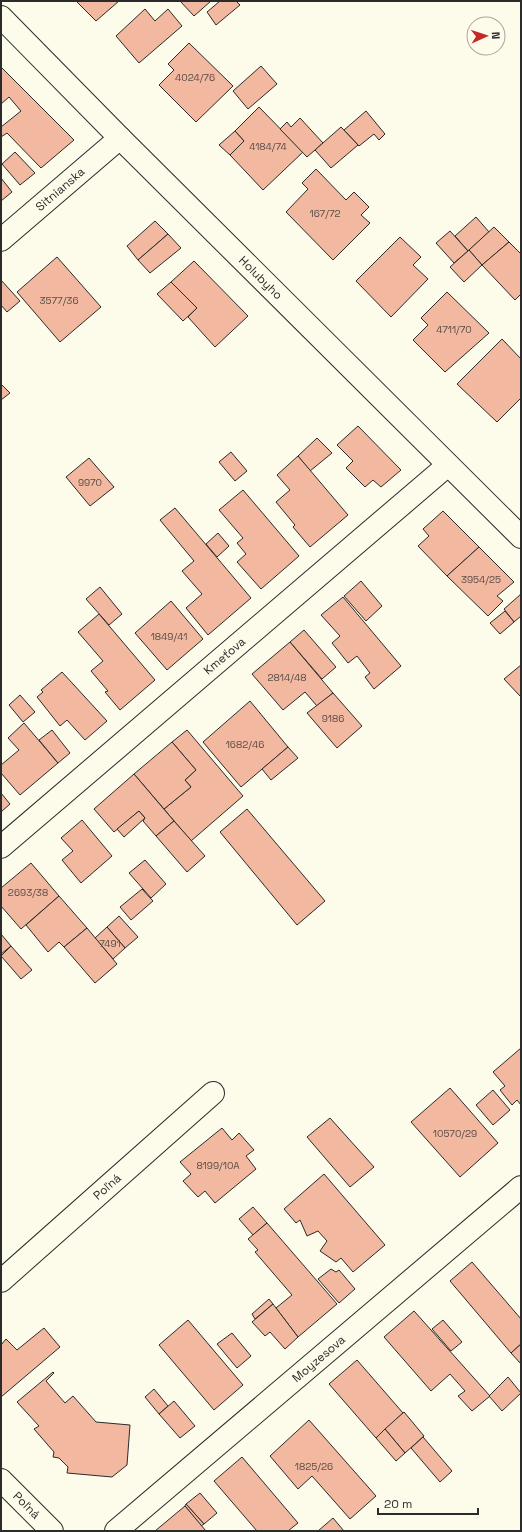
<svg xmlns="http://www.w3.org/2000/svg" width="522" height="1532" viewBox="0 0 522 1532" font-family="'Space Grotesk',sans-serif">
	<rect width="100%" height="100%" fill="#fdfbea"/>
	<!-- building -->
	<g fill="#f2b8a0" stroke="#2b2b2b">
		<path d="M76 1H119L96 21Z"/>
		<path d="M180 1H211L194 16Z"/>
		<path d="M220 1H236L240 5 216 25 207 12Z"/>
		<path d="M145 9 155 21 168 9 182 26 139 63 116 36Z"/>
		<path d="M189 43 233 86 196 122 159 85 174 70 168 64Z"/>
		<path d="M261 66 277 84 248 109 233 91Z"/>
		<path d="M1 67 74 140 41 168 7 133 1 137V127L21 111 9 97 1 104Z"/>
		<path d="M259 107 303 152 263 190 230 155 244 141 235 131Z"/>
		<path d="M366 111 385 134 379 140 374 134 359 146 344 130Z"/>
		<path d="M300 118 323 143 307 157 280 129 287 122 291 127Z"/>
		<path d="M341 127 358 145 331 168 315 150Z"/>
		<path d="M235 131 244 141 230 155 219 145Z"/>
		<path d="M15 152 35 173 20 185 2 164Z"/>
		<path d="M316 169 346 200 354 192 369 207 361 215 370 223 333 260 286 212 308 189 302 183Z"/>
		<path d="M1 178 12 192 1 201Z"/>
		<path d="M476 217 489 232 468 251 455 236Z"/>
		<path d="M155 221 168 234 138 260 127 246Z"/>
		<path d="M494 227 509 242 482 265 469 250Z"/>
		<path d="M450 231 468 251 454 263 436 243Z"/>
		<path d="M168 234 181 248 150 273 138 260Z"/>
		<path d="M400 237 421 257 413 265 428 279 391 317 356 281Z"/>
		<path d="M509 242 521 254V294L515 300 482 265Z"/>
		<path d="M469 250 482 265 464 282 450 267Z"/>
		<path d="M57 257 101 307 60 342 17 292Z"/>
		<path d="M194 261 248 316 215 347 188 317 197 308 171 282Z"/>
		<path d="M1 280 20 301 7 312 1 305Z"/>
		<path d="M171 282 197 308 183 321 157 294Z"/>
		<path d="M447 292 489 333 445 372 413 340 428 325 421 318Z"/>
		<path d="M502 339 521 359V398L497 422 457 384Z"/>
		<path d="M1 384 10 393 1 400Z"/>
		<path d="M358 426 401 470 381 487 373 480 365 487 346 468 353 461 337 445Z"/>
		<path d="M317 438 332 453 310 471 298 456Z"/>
		<path d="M231 452 247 471 235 481 219 462Z"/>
		<path d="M298 456 348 515 310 547 293 527 295 525 276 502 290 490 277 475Z"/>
		<path d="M89 458 114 487 90 506 66 477Z"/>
		<path d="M243 490 299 556 261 589 237 562 246 554 237 543 243 538 219 510Z"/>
		<path d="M175 508 251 598 208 635 186 608 202 594 182 571 194 561 160 520Z"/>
		<path d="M443 511 479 547 447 576 418 546 429 536 423 529Z"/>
		<path d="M218 533 229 546 217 557 206 544Z"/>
		<path d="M479 547 514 582 497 596 503 601 488 616 447 576Z"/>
		<path d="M361 581 382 606 366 621 344 596Z"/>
		<path d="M100 587 122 614 109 625 86 599Z"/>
		<path d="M521 594V616L514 622 504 609Z"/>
		<path d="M343 597 401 666 374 689 365 677 370 673 357 656 348 663 332 643 340 636 321 615Z"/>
		<path d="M171 601 203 639 167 670 135 633Z"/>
		<path d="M505 611 514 622 500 634 490 623Z"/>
		<path d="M99 614 155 680 120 710 105 692 108 691 91 671 103 661 78 632Z"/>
		<path d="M304 630 336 667 322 679 290 642Z"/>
		<path d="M290 642 333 693 317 706 305 692 283 710 252 674Z"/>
		<path d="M521 665V695L520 696 504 679Z"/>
		<path d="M62 672 107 721 85 740 67 720 60 726 37 697 43 692 41 690Z"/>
		<path d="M333 693 362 726 337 748 307 713Z"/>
		<path d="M20 695 35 712 23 722 9 705Z"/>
		<path d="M250 701 288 747 241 787 203 742Z"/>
		<path d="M24 723 58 763 20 795 1 773V765L19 750 8 738Z"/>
		<path d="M52 730 70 753 58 763 39 740Z"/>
		<path d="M187 730 243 796 191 841 164 809 191 787 185 780 196 770 172 742Z"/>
		<path d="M172 742 196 770 185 780 191 787 164 809 134 774Z"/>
		<path d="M288 747 298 758 271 780 262 769Z"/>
		<path d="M134 774 174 821 156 836 143 821 145 818 139 811 114 832 94 809Z"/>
		<path d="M1 793 10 804 1 812Z"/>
		<path d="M247 809 325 901 297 925 220 832Z"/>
		<path d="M139 811 145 818 124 837 117 829Z"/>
		<path d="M82 820 112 856 81 883 62 860 73 851 61 838Z"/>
		<path d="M174 821 205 856 187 872 156 836Z"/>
		<path d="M145 860 166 884 151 898 129 873Z"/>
		<path d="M31 863 59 896 21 929 1 906V888Z"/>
		<path d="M142 889 153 901 131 920 120 907Z"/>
		<path d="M59 896 87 928 64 947 59 942 48 952 26 925Z"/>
		<path d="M119 916 138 937 125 948 107 927Z"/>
		<path d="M107 927 125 948 113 959 95 938Z"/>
		<path d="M87 928 117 964 95 983 64 947Z"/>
		<path d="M1 934 11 946 1 954Z"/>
		<path d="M11 946 32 970 21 979 1 956Z"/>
		<path d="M521 1048V1105L517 1100 512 1105 500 1090 505 1086 493 1072Z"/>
		<path d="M450 1088 498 1143 460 1177 411 1122Z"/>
		<path d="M493 1090 510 1110 493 1125 476 1105Z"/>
		<path d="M330 1118 374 1167 350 1187 307 1137Z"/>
		<path d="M222 1128 232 1140 239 1133 254 1150 246 1156 256 1169 215 1203 205 1191 198 1197 183 1181 191 1174 180 1162Z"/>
		<path d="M324 1174 385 1245 353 1272 341 1258 336 1262 320 1251 327 1241 318 1231 307 1236 300 1220 296 1223 284 1209Z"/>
		<path d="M253 1207 267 1223 253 1235 239 1219Z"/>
		<path d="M267 1223 337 1304 298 1337 276 1308 292 1295 255 1252 258 1250 248 1239Z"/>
		<path d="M472 1262 521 1319V1344L511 1353 450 1281Z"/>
		<path d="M331 1269 336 1272 339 1270 355 1289 339 1303 318 1279Z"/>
		<path d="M269 1299 273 1304 255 1319 252 1314Z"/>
		<path d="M273 1304 298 1337 285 1349 270 1332 265 1336 252 1322Z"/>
		<path d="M414 1311 490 1396 472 1411 458 1396 465 1391 450 1374 431 1391 384 1337Z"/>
		<path d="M188 1320 243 1385 214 1410 159 1345Z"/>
		<path d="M443 1320 462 1342 451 1351 432 1329Z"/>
		<path d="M44 1328 60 1347 1 1397V1345L6 1339 17 1350Z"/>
		<path d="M232 1333 251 1356 237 1368 217 1344Z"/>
		<path d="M521 1344V1364L511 1353Z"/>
		<path d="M357 1360 403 1413 376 1438 329 1384Z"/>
		<path d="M53 1372 54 1373 46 1381 65 1403 73 1396 96 1422 130 1425 127 1465 112 1477 67 1473 68 1467 59 1458 53 1457 54 1452 34 1429 39 1426 17 1402Z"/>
		<path d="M508 1377 521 1393 502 1411 489 1396Z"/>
		<path d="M154 1389 168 1406 159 1414 145 1397Z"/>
		<path d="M174 1401 195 1426 180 1438 159 1414Z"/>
		<path d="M404 1412 424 1436 405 1453 385 1429Z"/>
		<path d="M309 1420 376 1496 350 1519 312 1476 298 1489 270 1456Z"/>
		<path d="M385 1429 405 1453 396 1461 376 1438Z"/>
		<path d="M423 1437 452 1471 440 1482 411 1448Z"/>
		<path d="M242 1457 298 1523 288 1531H257L214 1481Z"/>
		<path d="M200 1493 217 1513 204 1524 186 1504Z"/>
		<path d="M186 1504 204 1524 201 1526 185 1506Z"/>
		<path d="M185 1506 206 1531H155Z"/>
		<path d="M333 1518 344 1531H318Z"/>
	</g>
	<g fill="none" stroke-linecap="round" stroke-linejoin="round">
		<!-- minor casing -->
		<g stroke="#2b2b2b" stroke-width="24">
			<g id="minor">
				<path id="s1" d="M1 17 120 138 521 537"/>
				<path id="s2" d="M1 240 120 138"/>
				<path id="s3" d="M1 847 448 465"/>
				<path id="s4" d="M1 1281 213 1093"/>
				<path id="s5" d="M1 1480 52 1531"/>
				<path id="s6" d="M116 1531 521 1187"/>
			</g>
		</g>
		<!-- minor -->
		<use href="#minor" stroke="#fdfbea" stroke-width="22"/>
	</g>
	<g text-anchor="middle" stroke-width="3" stroke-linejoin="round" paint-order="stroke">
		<!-- number labels -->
		<g font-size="10" fill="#5d4e48">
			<text x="195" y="81">4024/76</text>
			<text x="268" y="150">4184/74</text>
			<text x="325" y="217">167/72</text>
			<text x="59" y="304">3577/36</text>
			<text x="454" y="333">4711/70</text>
			<text x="90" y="486">9970</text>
			<text x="481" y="583">3954/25</text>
			<text x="169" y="640">1849/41</text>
			<text x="287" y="681">2814/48</text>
			<text x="333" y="722">9186</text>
			<text x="245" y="748">1682/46</text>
			<text x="28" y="896">2693/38</text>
			<text x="110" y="947">7491</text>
			<text x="455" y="1137">10570/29</text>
			<text x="218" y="1169">8199/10A</text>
			<text x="314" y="1470">1825/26</text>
		</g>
		<!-- street labels -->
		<g font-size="12" fill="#2b2b2b" stroke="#fdfbea">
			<text dy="4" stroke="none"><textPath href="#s2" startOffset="78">Sitnianska</textPath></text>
			<text dy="4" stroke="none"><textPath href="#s1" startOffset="368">Holubyho</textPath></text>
			<text dy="4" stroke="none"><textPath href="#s3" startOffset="294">Kmeťova</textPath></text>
			<text dy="4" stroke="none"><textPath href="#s4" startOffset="142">Poľná</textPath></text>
			<text dy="4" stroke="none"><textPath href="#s6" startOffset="266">Moyzesova</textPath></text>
			<text dy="4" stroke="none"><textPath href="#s5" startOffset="36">Poľná</textPath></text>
		</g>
	</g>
	<!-- border -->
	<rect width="522" height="1532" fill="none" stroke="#2b2b2b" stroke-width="4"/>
	<!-- north arrow -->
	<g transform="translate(486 36) rotate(87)"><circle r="19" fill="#fdfbea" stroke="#a9a89e"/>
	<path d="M0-3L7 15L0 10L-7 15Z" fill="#c62828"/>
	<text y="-6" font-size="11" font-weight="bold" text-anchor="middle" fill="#2b2b2b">N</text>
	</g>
	<!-- scale -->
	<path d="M378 1508v6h100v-6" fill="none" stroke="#2b2b2b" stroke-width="2"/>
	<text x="384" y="1508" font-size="12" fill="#2b2b2b" stroke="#fdfbea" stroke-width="3" paint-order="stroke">20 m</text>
</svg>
